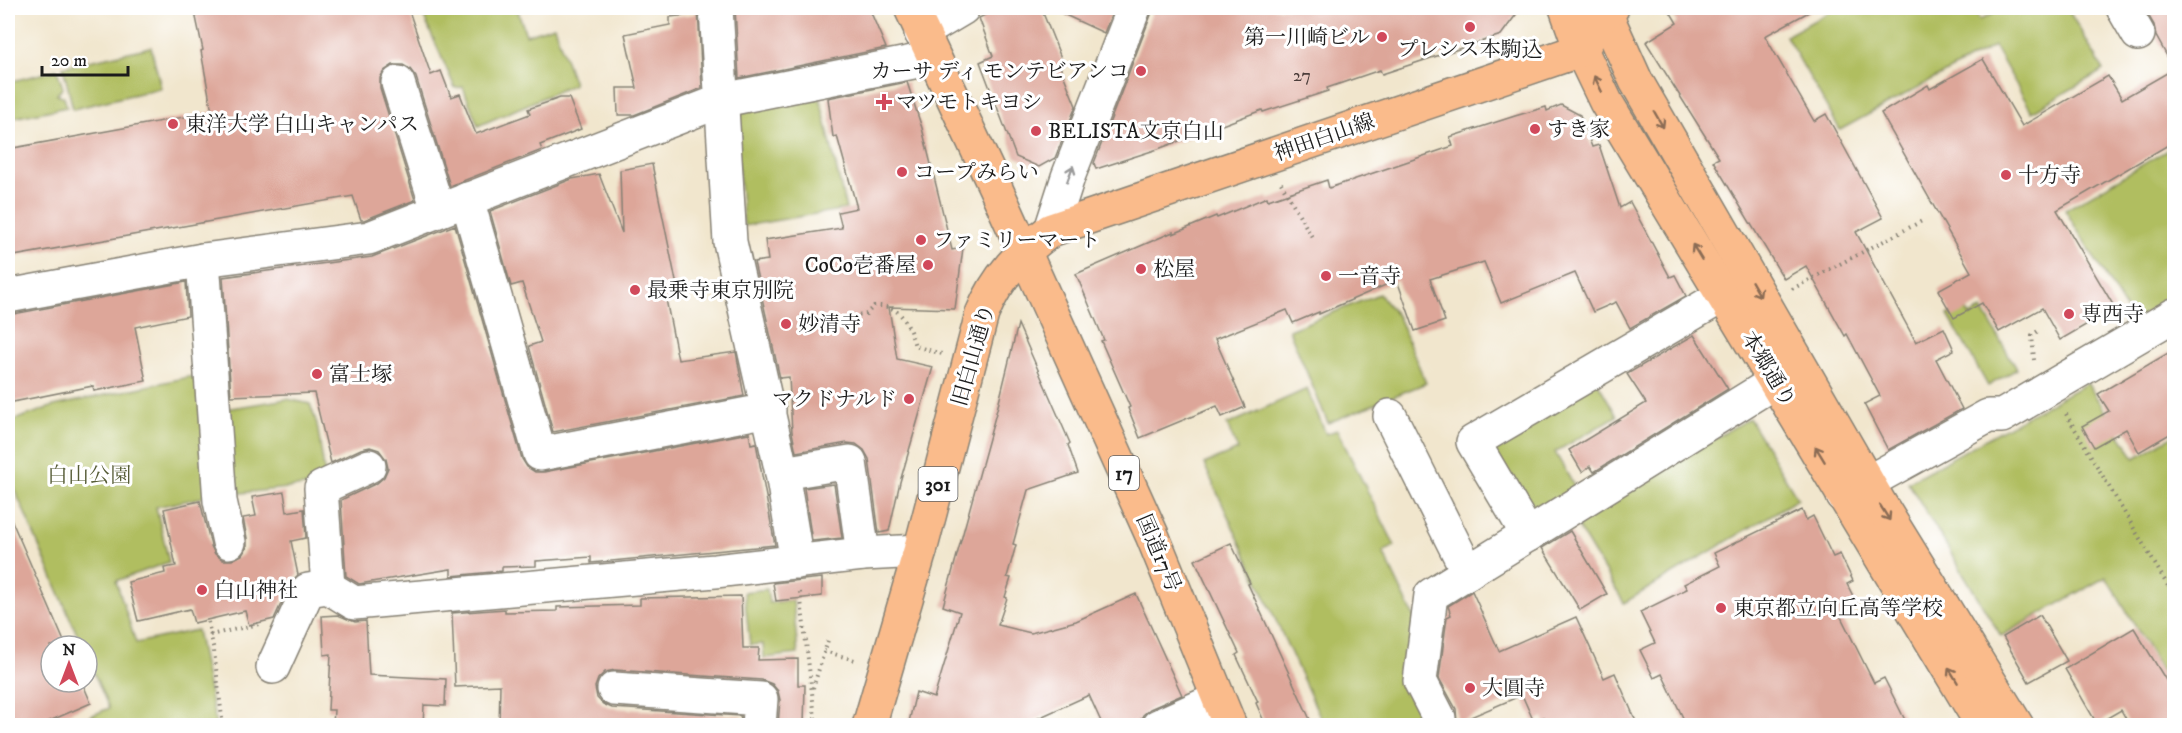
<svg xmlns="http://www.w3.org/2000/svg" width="2182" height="733" viewBox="0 0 2182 733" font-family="'IM FELL DW Pica','Noto Serif JP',serif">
	<rect width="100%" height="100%" fill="#fff"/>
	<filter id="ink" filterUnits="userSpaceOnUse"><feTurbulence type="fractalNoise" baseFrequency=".0167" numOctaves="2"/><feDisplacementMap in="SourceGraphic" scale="12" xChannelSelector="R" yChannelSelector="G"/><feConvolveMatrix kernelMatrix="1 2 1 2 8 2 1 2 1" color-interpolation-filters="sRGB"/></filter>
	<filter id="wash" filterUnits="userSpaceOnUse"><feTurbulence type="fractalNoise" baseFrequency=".008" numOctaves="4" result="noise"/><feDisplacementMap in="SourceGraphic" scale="24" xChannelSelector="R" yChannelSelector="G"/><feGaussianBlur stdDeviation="1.35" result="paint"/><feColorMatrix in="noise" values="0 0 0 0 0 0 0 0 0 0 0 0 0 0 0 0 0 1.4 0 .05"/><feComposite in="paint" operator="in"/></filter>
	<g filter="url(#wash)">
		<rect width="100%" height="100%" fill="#f1e6cd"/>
		<!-- green -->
		<g fill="#b0be60" stroke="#666d3e" stroke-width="1.5">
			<path d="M420 8H517L526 35 554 26 574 84 478 126 463 87 455 88Z"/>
			<path d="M1832 8H1972L1980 20 2005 8H2067L2104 70 2032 112 1994 46 1840 130 1786 36 1833 10Z"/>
			<path d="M151 47 161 88 73 109 63 67Z"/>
			<path d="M57 70 63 88 57 94 64 97 67 107 8 119V80L9 82Z"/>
			<path d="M820 98 846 209 744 226 733 112Z"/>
			<path d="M2174 146V303L2136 326 2065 210Z"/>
			<path d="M1379 294 1398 317 1426 383 1328 423 1289 330Z"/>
			<path d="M1964 306 1970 316 1982 309 2017 369 1988 386 1948 315Z"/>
			<path d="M212 372 213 411 287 399 310 404 317 424 325 476 315 485 204 497 156 507 169 562 116 581 136 643 197 630 216 725H70L109 708 87 657V646H82L8 474V422L54 406Z"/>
			<path d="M1595 378 1617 416 1555 452 1577 491 1528 519 1483 444Z"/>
			<path d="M2087 383 2135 458 2174 435V684L2171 686 2106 577 2001 636 1908 482Z"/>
			<path d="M1307 389 1326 434 1337 430 1395 546 1383 552 1414 617 1432 725H1324L1204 464 1238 450 1227 425Z"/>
			<path d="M1749 418 1798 499 1624 603 1575 522Z"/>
			<path d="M767 589 769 603 793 600 798 654 764 658 763 644 750 645 744 592Z"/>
		</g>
		<g id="blocks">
			<!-- building -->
			<g fill="#dda699">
				<path d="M194 8H408L431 75 441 71 451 97 460 94 476 134 530 114 528 109 560 98H569L581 129 540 145 542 150 450 186 416 77 410 69 403 65H393L384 71 380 78V88L415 200 364 220H361L353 196 8 257V149L212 112 201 51 203 50Z"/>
				<path d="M695 8H698L702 88 634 115H618L617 88H637L625 34 670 25V17L696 14Z"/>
				<path d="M735 8H869L886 48 739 78Z"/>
				<path d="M994 8H1041L1063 63 1059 64 1076 106 1055 158 1039 167 1016 157 980 62 993 56 979 18 989 13Z"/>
				<path d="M1050 8H1114L1104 33Z"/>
				<path d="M1152 8H1521L1501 35 1382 74 1380 70 1327 88 1328 91 1263 112 1262 110 1158 149 1096 169 1094 163 1151 15Z"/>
				<path d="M1668 8H1816L1765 36 1814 121 1826 114 1883 218 1856 232 1916 342 1944 328 1954 350 1936 359 1962 409 1888 450 1864 404 1880 396 1847 334 1845 336 1806 266 1784 279 1713 161 1719 158 1646 42 1677 23Z"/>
				<path d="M2144 8H2175V141L2057 210 2115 308 2060 340 2042 308 1999 332 1982 303 1954 318 1938 290 1971 272 1881 113 1928 85 1930 89 1983 59 2022 126 2108 76 2122 99 2174 69 2156 36 2154 25Z"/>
				<path d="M907 82 922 128 952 250 963 248 955 309 889 307 897 359 933 367 900 482 889 531 879 533 869 459 864 450 856 444 847 443 796 452 792 432 789 377 780 378 754 262 768 260 765 240 842 228 838 212 857 208 837 136 833 137 828 98Z"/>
				<path d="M1561 105 1580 115 1592 147 1599 145 1620 208 1630 202 1670 277 1675 275 1686 296 1630 328 1616 302 1593 312 1575 273 1501 303 1484 262 1430 279 1445 321 1415 331 1397 280 1319 314V312L1293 323 1287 310 1215 339 1245 407 1222 417 1217 406 1140 438 1128 408 1130 407 1101 341 1104 340 1076 274 1173 232V234L1216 216 1217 218 1267 197 1268 200 1327 180 1329 188 1453 146 1450 137 1515 116 1546 107 1547 111Z"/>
				<path d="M652 164 679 296 666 299 678 360 736 352 744 396 553 432 529 346 541 342 522 283 511 286 490 211 572 179 599 174 622 233 620 170Z"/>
				<path d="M455 225 522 459 527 467 535 472H544L749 433 751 444 756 443 775 545 591 563V557L536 561V566L502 567V571L451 576V569L359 584 346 576 341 500 377 483 384 477 388 468 386 459 379 450 370 447 361 449 331 463 314 393 231 396 223 277 372 257Z"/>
				<path d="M186 282 188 316 135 327 146 381 94 391 93 386 8 403V315Z"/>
				<path d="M1018 324 1070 443 1068 445 1078 473 1028 490 1013 544 1016 545 1007 577 1011 578 1005 597 1007 598 998 625 1031 633 1076 621 1136 594 1182 695 1150 709 1143 715 1137 726H1103L1089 695 1021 726H908L916 692 934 698 960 612 943 606 999 402Z"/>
				<path d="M1694 335 1728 389 1594 472 1590 466 1582 472 1569 450 1646 403 1627 374Z"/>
				<path d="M2175 349V431L2139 452 2126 429 2094 447 2082 426 2109 411 2098 394Z"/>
				<path d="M834 484 842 538 812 541 804 488Z"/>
				<path d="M284 492 287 512 304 509 306 538 291 541 298 575 291 582 274 619 249 625 245 611 194 623 190 609 138 621 128 582 165 573 164 568 176 566 164 509 200 501 211 546 215 554 223 560H232L242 555 247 547V538L243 518 256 516 252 497Z"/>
				<path d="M1802 510 1806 520 1813 516 1833 557 1840 554 1853 581 1847 584 1858 606 1840 615 1874 683 1884 678 1908 726H1687L1662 674 1654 678 1640 650 1655 643 1640 612 1687 589 1684 584 1720 566 1714 553Z"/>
				<path d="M8 512 66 646H51V682H82L91 703 38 726H8Z"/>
				<path d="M1570 531 1607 594 1580 610 1542 548Z"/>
				<path d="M1231 543 1250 583 1248 584 1313 726H1266L1256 703 1258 702 1236 655 1239 653 1195 560Z"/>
				<path d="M822 578V596L776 601 773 583Z"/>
				<path d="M1472 591 1499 651 1576 617 1604 678 1615 673 1638 726H1546L1543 717 1534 722 1522 695 1457 723 1456 709 1439 678 1447 617 1451 615 1448 606Z"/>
				<path d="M741 596 743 648H759L758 660 798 659V685H805L804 726H778L780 700 778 691 772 684 762 680 615 670 605 672 598 679 595 687 597 698 603 704 612 708 741 716 740 726H499L500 685 455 687 452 613 505 609V612L557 611V607L640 605V598Z"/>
				<path d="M338 615 355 622 366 621 369 675 446 679 445 706 424 705 423 726H353L333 724 334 710H328L331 654 324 655 322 616Z"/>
				<path d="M2040 615 2067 661 2029 682 2003 637Z"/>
				<path d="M2134 628 2175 695V726H2130L2121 710 2097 724 2065 669Z"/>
			</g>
		</g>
	</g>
	<g filter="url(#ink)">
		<use href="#blocks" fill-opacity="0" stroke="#868174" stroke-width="1.5"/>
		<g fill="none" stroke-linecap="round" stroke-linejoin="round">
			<!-- minor casing -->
			<g stroke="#868174" stroke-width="36">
				<g id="minor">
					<path d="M716 8 730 242 782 473 797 562"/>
					<path d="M2123 8 2138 34"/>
					<path d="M921 33 963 8"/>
					<path d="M398 83 438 210"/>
					<path d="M467 199 540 454 769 410"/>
					<path d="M1051 230 1068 177 1134 8"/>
					<path d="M203 260 220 501 229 542"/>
					<path d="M8 296 203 260 369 238 723 100 933 58"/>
					<path d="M1390 416 1468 572"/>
					<path d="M782 473 850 462 863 554"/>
					<path d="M1843 496 1988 416H2002L2174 315"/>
					<path d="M1528 535 1473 442 1724 295"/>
					<path d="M328 587 321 488 369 466"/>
					<path d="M273 667 308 590 328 587 354 603 715 571 863 554 920 551"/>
					<path d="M614 689 761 699 759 726"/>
					<path d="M1158 726 1218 699"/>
					<path d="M1438 726 1439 718 1420 681 1431 595 1776 381"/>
				</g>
			</g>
			<!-- major casing -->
			<g stroke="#868174" stroke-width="36">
				<g id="major">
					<path d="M1566 8 1581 50 1606 102 1983 726"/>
					<path d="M1603 8 1636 81 1880 504 2017 726"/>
					<path d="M869 726 920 551 982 314C997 277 1020 253 1051 230L1581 50 1604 12 1612 8"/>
				</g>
			</g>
			<!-- highway casing -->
			<g stroke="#868174" stroke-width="36">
				<path id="highway" d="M911 8 996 189 1152 535 1230 726"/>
			</g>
			<!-- path -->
			<g stroke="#868174" stroke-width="4" stroke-dasharray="1.5 4.5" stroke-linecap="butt">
				<path d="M1281 183 1312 237"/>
				<path d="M1792 289 1922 221"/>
				<path d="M847 316 866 314 874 306C901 304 908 323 915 346L942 354"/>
				<path d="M2034 360 2032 335 2041 329"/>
				<path d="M2066 414 2174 596"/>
				<path d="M800 592 816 726"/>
				<path d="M208 622 214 651 223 726"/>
				<path d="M210 635 259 624"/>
				<path d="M824 651 858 661"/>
				<path d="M813 688 828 640"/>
			</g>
			<!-- minor -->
			<use href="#minor" stroke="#fff" stroke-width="33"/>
			<!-- major -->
			<use href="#major" stroke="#fabb8b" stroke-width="33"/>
			<!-- highway -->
			<use href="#highway" stroke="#fabb8b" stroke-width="33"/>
		</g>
		<!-- one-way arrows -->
		<defs><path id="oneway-shaft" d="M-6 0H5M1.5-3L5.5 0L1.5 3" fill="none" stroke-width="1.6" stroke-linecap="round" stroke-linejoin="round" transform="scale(1.5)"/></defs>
		<g stroke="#8b6c54">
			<use href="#oneway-shaft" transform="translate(1598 84) rotate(-116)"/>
			<use href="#oneway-shaft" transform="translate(1659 120) rotate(60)"/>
			<use href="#oneway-shaft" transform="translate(1697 252) rotate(-121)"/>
			<use href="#oneway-shaft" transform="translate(1756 289) rotate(60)"/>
			<use href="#oneway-shaft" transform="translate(1820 454) rotate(-121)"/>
			<use href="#oneway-shaft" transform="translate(1885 513) rotate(58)"/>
			<use href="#oneway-shaft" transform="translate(1953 675) rotate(-121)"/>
		</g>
		<use stroke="#999" href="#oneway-shaft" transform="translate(1070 174) rotate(-70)"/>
	</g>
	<!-- markers -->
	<g fill="#d1495b" stroke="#fff" stroke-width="2">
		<circle cx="1470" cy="27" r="6"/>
		<circle cx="1382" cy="37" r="6"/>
		<circle cx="1141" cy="71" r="6"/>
		<path d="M881 93h6v6h6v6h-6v6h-6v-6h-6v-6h6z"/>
		<circle cx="173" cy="124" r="6"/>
		<circle cx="1535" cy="129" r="6"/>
		<circle cx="1036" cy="131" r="6"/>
		<circle cx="902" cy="172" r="6"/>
		<circle cx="2006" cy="175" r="6"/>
		<circle cx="921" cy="240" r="6"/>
		<circle cx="928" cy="265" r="6"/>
		<circle cx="1141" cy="269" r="6"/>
		<circle cx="1326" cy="276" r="6"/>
		<circle cx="635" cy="290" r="6"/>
		<circle cx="2069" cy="314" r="6"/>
		<circle cx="786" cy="324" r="6"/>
		<circle cx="317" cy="374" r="6"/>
		<circle cx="909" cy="399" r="6"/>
		<circle cx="202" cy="590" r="6"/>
		<circle cx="1721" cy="608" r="6"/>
		<circle cx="1470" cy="688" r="6"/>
	</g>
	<g text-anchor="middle" stroke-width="6" stroke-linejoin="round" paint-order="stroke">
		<!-- number labels -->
		<g font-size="18" fill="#4c3e3b">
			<text x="1302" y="81">27</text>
		</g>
		<!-- shield labels -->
		<g fill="#fff" stroke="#606060" stroke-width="1.5">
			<rect x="1109" y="456" width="30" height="34" rx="4.5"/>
			<rect x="918.5" y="467" width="39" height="34" rx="4.5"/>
		</g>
		<g font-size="20" font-weight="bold" fill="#1c1c1c">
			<text x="1124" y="480">17</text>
			<text x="938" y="491">301</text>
		</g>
		<!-- poi labels -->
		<g font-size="21" fill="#1c1c1c" stroke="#fff" text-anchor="start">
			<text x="1370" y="44" text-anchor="end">第一川崎ビル</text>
			<text x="1470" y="56" text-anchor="middle">プレシス本駒込</text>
			<text x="1129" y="78" text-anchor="end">カーサ ディ モンテビアンコ</text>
			<text x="896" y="109">マツモトキヨシ</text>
			<text x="185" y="131">東洋大学 白山キャンパス</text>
			<text x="1547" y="136">すき家</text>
			<text x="1048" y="138">BELISTA文京白山</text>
			<text x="914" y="179">コープみらい</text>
			<text x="2018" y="182">十方寺</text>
			<text x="933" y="247">ファミリーマート</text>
			<text x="916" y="272" text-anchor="end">CoCo壱番屋</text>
			<text x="1153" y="276">松屋</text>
			<text x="1338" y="283">一音寺</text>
			<text x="647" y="297">最乗寺東京別院</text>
			<text x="2081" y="321">専西寺</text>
			<text x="798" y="331">妙清寺</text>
			<text x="329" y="381">富士塚</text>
			<text x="897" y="406" text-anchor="end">マクドナルド</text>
			<text x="214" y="597">白山神社</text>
			<text x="1733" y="615">東京都立向丘高等学校</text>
			<text x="1482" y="695">大圓寺</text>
		</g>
		<!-- street labels -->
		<g font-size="21" fill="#1c1c1c" stroke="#fff">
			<text transform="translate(1324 137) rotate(-19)" y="7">神田白山線</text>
			<text transform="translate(973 355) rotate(-74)" y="7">旧白山通り</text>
			<text transform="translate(1769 369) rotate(59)" y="7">本郷通り</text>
			<text transform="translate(1159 553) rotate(67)" y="7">国道17号</text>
		</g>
		<!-- park labels -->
		<g font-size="21" fill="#575d37" stroke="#fff">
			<text x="89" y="482">白山公園</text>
		</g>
	</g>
	<!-- margin -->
	<rect width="2182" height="733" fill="none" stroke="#fff" stroke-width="30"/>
	<!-- north arrow -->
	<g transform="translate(69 664)"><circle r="28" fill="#ffffff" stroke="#a4a4a4" stroke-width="1.5"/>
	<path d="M0-4.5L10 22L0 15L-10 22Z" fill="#d1495b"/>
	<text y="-9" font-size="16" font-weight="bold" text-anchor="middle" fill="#1c1c1c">N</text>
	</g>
	<!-- scale -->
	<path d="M42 66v9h86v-9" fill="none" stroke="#1c1c1c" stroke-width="3"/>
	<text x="51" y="66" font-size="18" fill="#1c1c1c" stroke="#ffffff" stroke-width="4.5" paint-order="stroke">20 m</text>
</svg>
